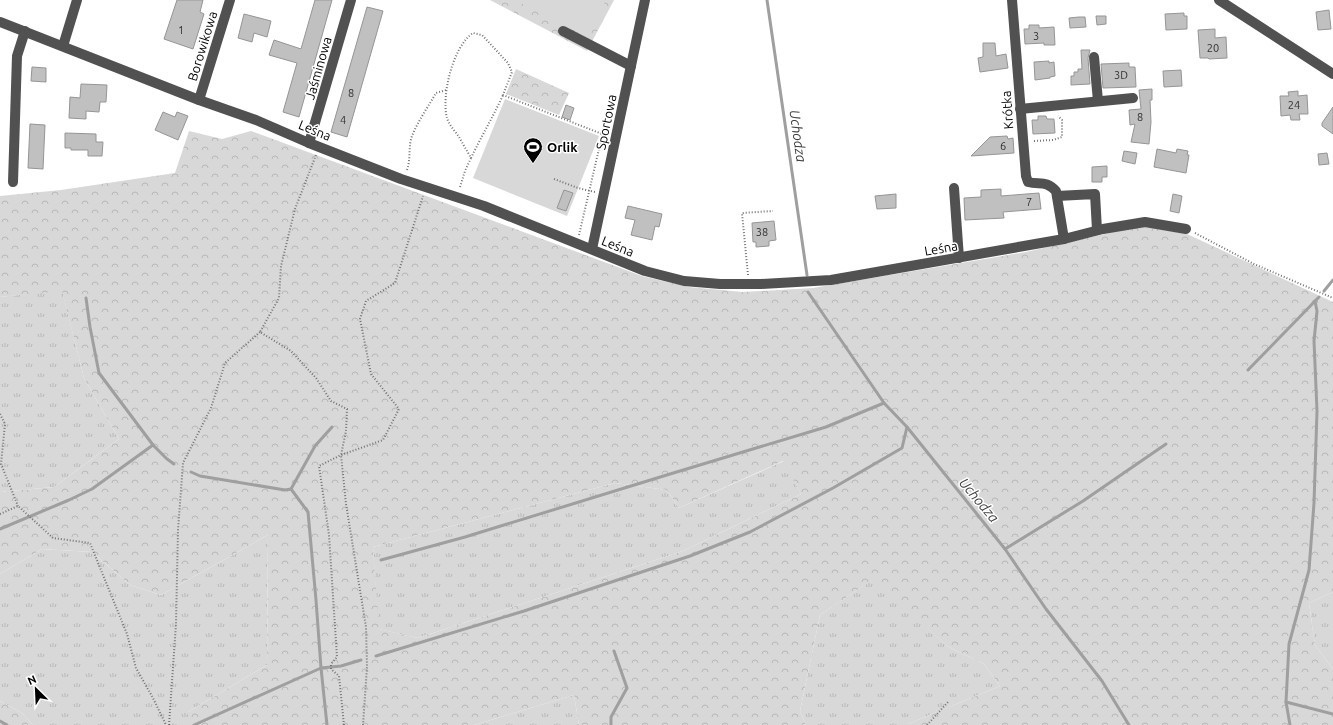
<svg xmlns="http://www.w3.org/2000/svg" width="1333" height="725" viewBox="0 0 1333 725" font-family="Ubuntu,sans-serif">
	<defs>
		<pattern id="grass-tufts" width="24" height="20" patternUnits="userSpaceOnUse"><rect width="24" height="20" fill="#d8d8d8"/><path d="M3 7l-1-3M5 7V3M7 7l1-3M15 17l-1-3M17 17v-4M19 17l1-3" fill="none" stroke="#b8b8b8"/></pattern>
		<pattern id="forest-crowns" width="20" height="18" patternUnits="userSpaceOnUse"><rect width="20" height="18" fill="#d8d8d8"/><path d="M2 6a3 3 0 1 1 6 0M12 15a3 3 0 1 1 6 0" fill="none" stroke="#b8b8b8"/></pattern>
	</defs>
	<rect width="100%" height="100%" fill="#fff"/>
	<!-- grass -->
	<g fill="url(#grass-tufts)">
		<path d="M62 290 84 378 119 439 54 487 0 492V297Z"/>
		<path d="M784 461 801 494 683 551 418 638 378 629 373 547 615 483 667 490 679 508Z"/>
		<path d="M268 535 267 665 188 712V725H33L22 713 0 701V574L42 549 92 552 130 585 161 595Z"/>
		<path d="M875 578 947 646 984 664 1000 686 908 724V725H806L800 711 820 615Z"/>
		<path d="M1333 592V669L1315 645 1309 603Z"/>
		<path d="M574 695 579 725H474Z"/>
	</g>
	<!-- forest -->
	<g fill="url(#forest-crowns)" fill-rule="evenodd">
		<path d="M490 0H614L587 51Z"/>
		<path d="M516 69 569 93 559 115 506 94Z"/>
		<path d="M189 131 222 139 251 131 642 276 689 287 743 292 813 288 1026 252 1140 226 1187 234 1333 302V592L1309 603 1315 645 1333 669V725H908V724L1000 686 984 664 947 646 874 579 820 615 800 711 806 725H579L574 695 474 725H188V712L267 665 268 535 161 595 130 585 92 552 42 549 0 574V492L54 487 119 439 84 378 62 291 0 297V196L61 190 175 173ZM783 461 801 494 683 551 418 638 379 629 373 547 615 483 667 490 679 508Z"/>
		<path d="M0 701 22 713 33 725H0Z"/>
	</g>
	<!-- pitch -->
	<g fill="#d8d8d8">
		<path d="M515 0H606L587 37Z"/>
		<path d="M505 99 599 136 567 216 473 178Z"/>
	</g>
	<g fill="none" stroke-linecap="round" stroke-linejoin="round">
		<!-- stream -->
		<g stroke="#9f9f9f" stroke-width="3">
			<path d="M767 0 807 275"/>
			<path d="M1324 291 1333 280"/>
			<path d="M808 292 884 403 907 427 1005 549 1046 609 1102 681 1129 725"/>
			<path d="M86 298 90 327 99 373 153 445 167 459 174 464"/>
			<path d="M1248 370 1319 297"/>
			<path d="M191 472 200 476 285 490 291 489 315 446 332 427"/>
			<path d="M0 529 69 500 92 489 153 445"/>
			<path d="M1005 549 1083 501 1166 444"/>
			<path d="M381 560 465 537 670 474 826 427 884 403"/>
			<path d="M376 656 524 611 690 556 750 532 833 488 902 448 907 427"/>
			<path d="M1286 702 1333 714"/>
			<path d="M0 721 7 725"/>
			<path d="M194 725 321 668 316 600 308 512 291 489"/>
			<path d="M327 725 321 668 341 666 361 660"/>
			<path d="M611 725V717L627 688 614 651"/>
			<path d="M1290 725 1286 702 1289 644 1309 570 1314 503 1317 411 1314 341 1317 311 1315 301"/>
		</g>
	</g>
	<!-- building -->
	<g fill="#c0c0c0" stroke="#959595">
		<path d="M177 0H203L200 12 204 14 193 49 164 39Z"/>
		<path d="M315 0H332L299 117 283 112 297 63 269 55 274 40 301 49Z"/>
		<path d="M367 7 383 11 347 137 331 132Z"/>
		<path d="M1329 10 1331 29 1318 30 1316 12Z"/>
		<path d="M1184 13V16H1187V29L1166 30 1165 14Z"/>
		<path d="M244 14 271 21 267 37 254 33 252 42 238 38Z"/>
		<path d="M1096 16H1106V24L1097 25Z"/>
		<path d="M1079 17H1085L1086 27 1070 28 1069 18Z"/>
		<path d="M1029 25H1039V28L1054 27 1055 45H1044V43L1025 44 1024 29H1029Z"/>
		<path d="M1215 29V38L1226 37 1227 58 1209 59 1208 58H1200L1198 30Z"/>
		<path d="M983 43H995L996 56 1006 54 1008 68 980 72 978 58 983 57Z"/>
		<path d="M1081 50H1090L1088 58 1090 84 1071 85V76H1074V72H1078V69H1082Z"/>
		<path d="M1049 61V63L1054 62 1055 76 1050 77V78L1035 80 1034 62Z"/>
		<path d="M1129 63V67H1135L1136 87 1103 88 1101 64Z"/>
		<path d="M32 67 46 68V82L31 81Z"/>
		<path d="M1181 70 1182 86 1164 87 1163 71Z"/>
		<path d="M81 84 107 85 106 102H100L99 112 86 111V119L69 118 70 97 80 98Z"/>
		<path d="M1152 89V100H1150L1151 122 1149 144 1131 142 1135 124 1130 125 1129 110 1141 109 1139 90Z"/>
		<path d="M1298 91V96L1307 95 1308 114H1299L1300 120H1291L1290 115 1281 116 1280 96H1289L1288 92Z"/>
		<path d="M566 105 574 108 570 120 562 117Z"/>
		<path d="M1333 107V134L1322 126V123Z"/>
		<path d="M163 112 175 117 177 112 188 116 178 140 155 130Z"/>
		<path d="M1038 116H1046L1047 119H1054L1055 133 1033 134 1032 120H1038Z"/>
		<path d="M30 124 45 125 43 169 28 168Z"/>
		<path d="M65 133 96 134V142H103L102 156H88V150H71V148H65Z"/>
		<path d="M1007 136 1008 139 1013 138 1014 153 971 156 990 137Z"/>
		<path d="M1157 149 1176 153 1177 149 1188 151 1187 155H1189L1186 173 1154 167Z"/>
		<path d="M1124 151 1137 153 1135 164 1122 161Z"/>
		<path d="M1327 153 1329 164 1319 165 1318 154Z"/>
		<path d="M1107 166V177H1102V182H1092V167Z"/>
		<path d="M1001 189V196L1039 193 1041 209 1003 212 1004 218 965 220 964 198 981 197V190Z"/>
		<path d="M564 190 573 193 566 211 557 208Z"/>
		<path d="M896 194V208L877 209 875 196Z"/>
		<path d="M1173 194 1182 196 1179 213 1170 211Z"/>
		<path d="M628 206 662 214 659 227 655 226 652 240 631 235 635 220 625 218Z"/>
		<path d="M774 221 776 240 769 241V246L756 247V242H753L752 223Z"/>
	</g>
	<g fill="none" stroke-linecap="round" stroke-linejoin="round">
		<!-- path -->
		<g stroke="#737373" stroke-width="2" stroke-dasharray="1 2" stroke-linecap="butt">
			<path d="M1034 141 1053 140 1062 137V120L1058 116"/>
			<path d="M316 155 295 209 281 266 279 298 260 332 291 351 316 378 331 401 347 409 346 431 341 455 346 504 366 627 367 667 363 725"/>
			<path d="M471 158C481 137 493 117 503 95"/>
			<path d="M407 170C411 159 408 147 412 136 418 121 428 107 436 93L446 90"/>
			<path d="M554 179 578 188 595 192"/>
			<path d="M460 187 465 171 471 158C467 151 463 144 459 137 455 131 449 125 447 118 441 96 453 46 473 33L482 35 508 63 512 72 503 95 602 134"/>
			<path d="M1195 233 1254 264 1333 298"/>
			<path d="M579 235 605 123"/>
			<path d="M748 275 742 213 773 211"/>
			<path d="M0 414 5 424 1 464 18 506"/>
			<path d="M0 514 18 506 53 538 90 543 127 634 136 668 153 698 166 725"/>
			<path d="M169 725 176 624 178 530 183 463 211 408 225 363 260 332"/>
			<path d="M344 725 339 676 331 669V664L337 657 329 535 319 466 341 455 383 440 399 409 371 374 360 319 366 301 395 283 423 196"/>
			<path d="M927 725 949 701"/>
		</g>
		<!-- minor -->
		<g stroke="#515151" stroke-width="10">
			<path d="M1012 0 1026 176 1028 182C1040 185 1046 180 1056 191L1064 239"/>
			<path d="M1219 0 1333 74"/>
			<path d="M0 22 199 100 256 120 309 143 401 179 484 206 645 271 684 281 720 284H761L831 280 1064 239 1103 229 1145 222 1186 229"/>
			<path d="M563 31 631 66"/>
			<path d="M63 46 77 0"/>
			<path d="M1094 57 1098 101"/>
			<path d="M199 100 230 0"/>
			<path d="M1020 109 1133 98"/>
			<path d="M309 143 351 0"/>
			<path d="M13 182 17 56 25 31"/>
			<path d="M954 188 959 258"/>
			<path d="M1057 196 1095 194 1097 230"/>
			<path d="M592 249 645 0"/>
		</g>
	</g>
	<!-- icons -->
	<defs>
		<g id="stadium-pin" transform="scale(1)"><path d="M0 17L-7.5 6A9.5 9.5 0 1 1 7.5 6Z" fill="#000" stroke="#fff"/><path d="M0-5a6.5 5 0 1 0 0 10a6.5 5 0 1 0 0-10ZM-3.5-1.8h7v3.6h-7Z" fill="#fff"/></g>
	</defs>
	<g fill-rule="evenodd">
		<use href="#stadium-pin" x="533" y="147"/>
	</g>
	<g text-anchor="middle" stroke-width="3" stroke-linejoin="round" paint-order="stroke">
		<!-- number labels -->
		<g font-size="11" fill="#303030">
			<text x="181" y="34">1</text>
			<text x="1036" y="40">3</text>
			<text x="1213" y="52">20</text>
			<text x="1121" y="79">3D</text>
			<text x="351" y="97">8</text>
			<text x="1294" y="109">24</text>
			<text x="1140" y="121">8</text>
			<text x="343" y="124">4</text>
			<text x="1003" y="150">6</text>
			<text x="1029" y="206">7</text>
			<text x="762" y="236">38</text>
		</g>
		<!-- street labels -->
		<g font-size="13" fill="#000" stroke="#fff">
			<text transform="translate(202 46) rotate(-73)" y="5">Borowikowa</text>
			<text transform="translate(318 68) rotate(-74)" y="5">Jaśminowa</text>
			<text transform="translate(1007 110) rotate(-94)" y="5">Krótka</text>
			<text transform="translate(606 122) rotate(-78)" y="5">Sportowa</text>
			<text transform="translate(315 130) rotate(22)" y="5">Leśna</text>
			<text transform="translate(618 246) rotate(22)" y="5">Leśna</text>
			<text transform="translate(941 248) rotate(-10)" y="5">Leśna</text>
		</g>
		<!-- poi labels -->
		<g font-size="13" font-weight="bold" fill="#000" stroke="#fff" text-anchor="start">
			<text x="547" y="152">Orlik</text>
		</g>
		<!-- water labels -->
		<g font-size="14" font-style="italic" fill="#404040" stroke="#fff">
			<text transform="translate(798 136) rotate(82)" y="5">Uchodza</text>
			<text transform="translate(979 500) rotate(50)" y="5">Uchodza</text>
		</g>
	</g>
	<!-- north arrow -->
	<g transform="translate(36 689) rotate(336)" stroke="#ffffff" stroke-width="3" paint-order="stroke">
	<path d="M0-3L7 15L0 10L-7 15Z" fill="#000000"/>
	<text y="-6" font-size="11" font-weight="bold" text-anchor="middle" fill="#000000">N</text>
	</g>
</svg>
